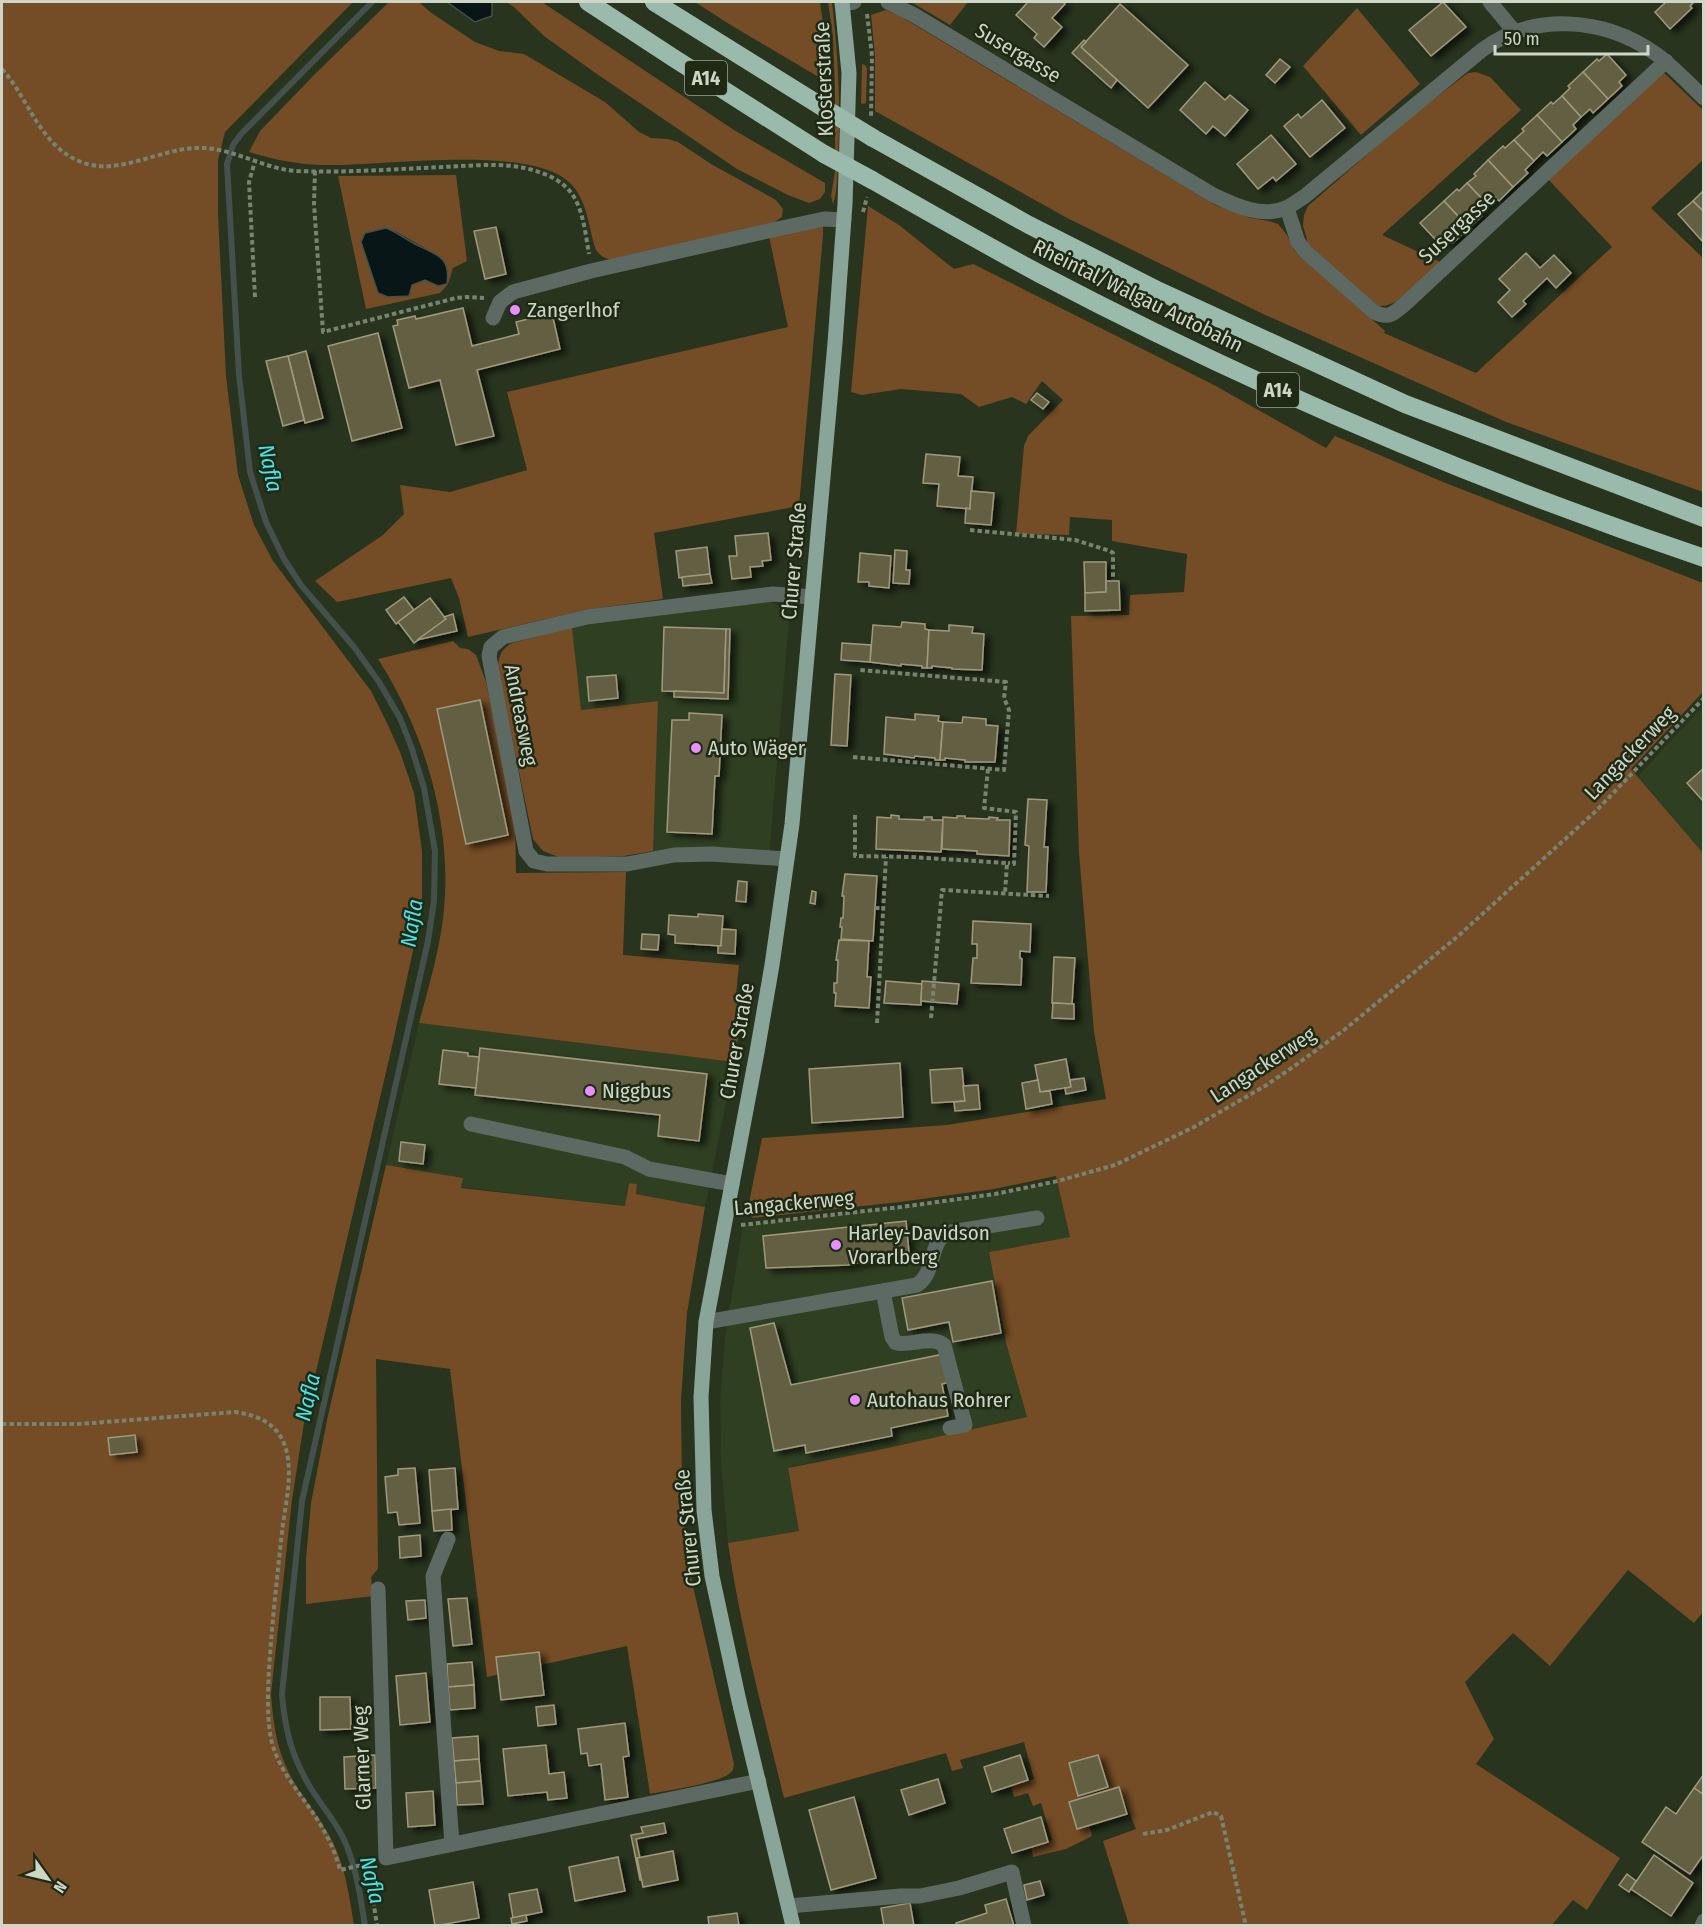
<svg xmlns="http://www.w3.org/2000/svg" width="1705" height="1927" viewBox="0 0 1705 1927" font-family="'Fira Sans Condensed',sans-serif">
	<defs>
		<filter id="shadow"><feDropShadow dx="6" dy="4" stdDeviation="3" flood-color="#0009"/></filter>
	</defs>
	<rect width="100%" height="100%" fill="#28341e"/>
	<!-- built -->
	<g fill="#2f3f22">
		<path d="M769 601 784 608 789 620 769 857 652 859 657 701 580 710 572 627Z"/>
		<path d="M1703 706V853L1638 776Z"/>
		<path d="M419 1023 734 1062 705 1207 636 1194 637 1184 628 1183 625 1206 461 1187 462 1178 386 1165Z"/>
		<path d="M1058 1181 1071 1237 989 1252 1006 1343 1027 1417 878 1450 788 1467 799 1531 728 1543 721 1463 720 1399 725 1338 743 1225 901 1207 995 1194Z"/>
	</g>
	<!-- green -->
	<g fill="#744c25" fill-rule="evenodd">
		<path d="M2 2H353L225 132 218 160V214L226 376 238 475 254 525 273 561 371 691 388 725 400 752 414 793 422 851V899L416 937 393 1042 304 1423 292 1500 271 1694C273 1721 276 1746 288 1771 302 1800 326 1822 338 1854 347 1877 350 1901 354 1925L2 1926Z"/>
		<path d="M389 2H419L430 12 475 42 499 51 524 54 605 102 639 132 651 138 668 139 678 142 711 164 776 200 783 209 782 217 772 224 614 260C606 259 601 257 596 250 588 227 588 201 570 183 530 143 378 167 320 165 295 164 272 159 249 152L260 131 316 73Z"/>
		<path d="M506 2H542L734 130 825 183V192L820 199 809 203 788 195 737 169 594 72 544 36 514 7Z"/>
		<path d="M695 2H820L825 38 827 82 729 24Z"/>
		<path d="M828 2H832C838 54 841 106 838 158 837 173 838 191 833 204L831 196 835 171V91L833 37Z"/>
		<path d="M911 2H968L950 25Z"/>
		<path d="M1357 8 1420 84 1361 135 1303 66Z"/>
		<path d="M886 10 900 16 1215 205 1250 218 1269 221 1278 224 1287 235 1294 250 1385 331 1384 333 1476 373 1612 247 1547 178 1662 71 1703 110V160L1651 208 1703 258V492L1506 422 1261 313 1069 219 875 111V56L871 15Z"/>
		<path d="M862 64 865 65 867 68 866 103 863 104 861 103Z"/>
		<path d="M1476 72 1490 77 1521 110 1382 235 1440 262C1424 277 1401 308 1378 306L1308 244 1303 225 1304 215 1308 206 1408 119 1468 73Z"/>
		<path d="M456 175 467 261 453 268 448 284 440 293 366 309 338 176ZM395 231 425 248 438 286 425 280 412 285 378 293 365 233Z"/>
		<path d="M868 206 899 225 954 269 973 264 1214 385 1326 448 1335 436 1443 482 1703 583V692L1631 769 1703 853V1612L1694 1623 1628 1570 1550 1666 1513 1633 1465 1682 1494 1739 1476 1764 1620 1858 1587 1910 1573 1900 1551 1926 1129 1925 1103 1841 1136 1829 1119 1788 1089 1825 1092 1836 1066 1849 1033 1857 1031 1847 1052 1840 1041 1803 1033 1806 1028 1793 1014 1797 1011 1786 1034 1779 1024 1742 960 1760 963 1768 952 1771 946 1753 784 1798C763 1713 741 1630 728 1543L799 1531 788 1468 878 1450 1027 1417 1006 1343 989 1252 1070 1237 1056 1176 994 1189 900 1202 753 1218 747 1213 762 1138 947 1125 1106 1099 1094 1032 1079 853 1071 616 1129 615 1130 595 1184 592 1187 554 1112 541V520L1070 517 1069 535 1016 534 1024 446 1028 436 1063 400 1042 381 1026 404 1012 397 979 407 961 394 901 389 862 395 851 392Z"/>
		<path d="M823 226V235L799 506 654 533 663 599 585 610 468 637 459 598 451 578 337 602 315 581 383 535 404 514 400 485 450 492 527 470 507 392 788 327 769 236Z"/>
		<path d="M572 627 581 710 658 701 653 851 624 856 561 858 543 851 533 839 498 670C498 657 501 649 512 643Z"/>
		<path d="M453 641 460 648 468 649 476 655 486 682 515 822 516 873 626 872 623 955 739 965 736 995 740 1026 734 1062 419 1023C426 996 434 970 439 943 459 847 430 740 378 659Z"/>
		<path d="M386 1165 463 1178 461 1188 625 1206 629 1183 637 1184 636 1194 705 1207 687 1313 681 1400 682 1495 686 1544 692 1582 734 1764C733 1769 734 1770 730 1773 717 1784 668 1790 650 1794L627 1646 487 1677 450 1369 376 1359 378 1569 371 1577 373 1596 306 1604V1559L311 1503 327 1420Z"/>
	</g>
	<!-- water -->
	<g fill="#091617" stroke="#44504c" stroke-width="1.5">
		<path d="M447 2H492V16L475 22Z"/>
		<path d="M386 228C397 232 405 239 415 244 436 255 451 256 447 284L438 286 425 280 412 285 409 296 388 297 378 293 361 242 365 233Z"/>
	</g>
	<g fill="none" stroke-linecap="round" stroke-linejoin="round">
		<!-- stream -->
		<path stroke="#44504c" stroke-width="6" d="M365 1926C361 1899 357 1874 348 1849 340 1827 324 1809 312 1790 292 1758 285 1731 282 1694L302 1501 428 941 434 901 435 851 424 788 411 746 400 718 379 682 354 647 301 585 284 559 266 522 250 472 239 375 227 164 233 145 241 134 372 2"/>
	</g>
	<!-- building -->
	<g fill="#645e43" stroke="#a09a7d" stroke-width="1.5" filter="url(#shadow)">
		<path d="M1028 2H1063L1065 4 1052 18 1062 27 1044 47 1034 38 1037 34 1016 15Z"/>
		<path d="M1443 2 1466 27 1431 56 1409 30Z"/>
		<path d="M1666 2H1694L1690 6 1692 8 1670 29 1655 12Z"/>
		<path d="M1120 4 1188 65 1148 108 1081 47Z"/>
		<path d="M1084 40 1086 42 1081 47 1117 80 1111 88 1072 53Z"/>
		<path d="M1607 54 1626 75 1619 82 1622 86 1608 99 1583 72 1597 59 1599 61Z"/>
		<path d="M1280 59 1290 67 1275 83 1266 75Z"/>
		<path d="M1583 72 1608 99 1593 113 1590 109 1581 117 1562 96 1570 88 1568 86Z"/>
		<path d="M1205 82 1225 100 1230 95 1248 110 1225 136 1213 126 1206 134 1180 110Z"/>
		<path d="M1562 96 1581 117 1573 125 1576 129 1562 142 1537 115 1551 102 1553 104Z"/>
		<path d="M1322 100 1345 128 1310 157 1284 126 1298 114 1301 118Z"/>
		<path d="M1537 115 1562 142 1547 156 1543 152 1534 161 1514 140 1524 131 1522 129Z"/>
		<path d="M1271 135 1296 164 1276 181 1273 177 1258 189 1237 164Z"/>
		<path d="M1514 140 1534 161 1525 170 1528 173 1513 187 1488 160 1503 146 1505 148Z"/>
		<path d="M1488 160 1513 187 1499 201 1495 197 1487 204 1467 183 1476 176 1474 174Z"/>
		<path d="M1467 183 1487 204 1479 212 1482 216 1469 228 1444 201 1457 189 1459 191Z"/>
		<path d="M1704 190V212L1693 201Z"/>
		<path d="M1444 201 1469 228 1453 243 1435 239 1420 223Z"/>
		<path d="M1693 201 1704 212 1702 241 1678 214Z"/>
		<path d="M496 227 506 274 485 279 474 231Z"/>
		<path d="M1526 253 1540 268 1554 255 1571 273 1556 288 1547 278 1523 301 1526 304 1512 317 1498 302 1510 290 1499 279Z"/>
		<path d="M463 308 472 346 519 334 516 322 552 313 560 349 477 370 494 436 456 445 440 380 409 388 393 326 398 325 397 320 415 316 416 319Z"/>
		<path d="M378 333 402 428 352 441 328 346Z"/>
		<path d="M306 351 323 418 305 423 288 356Z"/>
		<path d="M288 356 304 420 283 426 266 361Z"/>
		<path d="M1037 393 1049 402 1043 409 1031 400Z"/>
		<path d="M926 454 960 457 958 476 973 477 970 509 937 506 939 484 923 483Z"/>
		<path d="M971 491 994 493 991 525 965 523 966 508 970 509Z"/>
		<path d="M768 533 771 560 762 561 763 566 750 567 751 577 732 579 729 556H737L735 536Z"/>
		<path d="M707 547 710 574 679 578 676 551Z"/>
		<path d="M895 550 907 551 906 570H910L909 584 893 583Z"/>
		<path d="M860 553 891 556 889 588 869 586V582H858Z"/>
		<path d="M1084 562H1106V592L1085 593Z"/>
		<path d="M710 574 712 583 683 586 682 577Z"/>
		<path d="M1106 581H1119L1120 610 1085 611V593L1106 592Z"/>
		<path d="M404 597 414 610 396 624 386 610Z"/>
		<path d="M430 598 446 619 414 643 398 622Z"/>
		<path d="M453 614 457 631 417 640 446 619 444 617Z"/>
		<path d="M902 622 925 624V629L929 630 927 668H922V666L901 664V666L870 662 873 625 901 627Z"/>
		<path d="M949 625 973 627 972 633 984 634 982 670 952 669V668L932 666V668H927L929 630 949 631Z"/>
		<path d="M664 627 726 629 724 693 662 691Z"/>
		<path d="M726 629H730L728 699 674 697V691L724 693Z"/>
		<path d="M842 643 871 645 870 662 841 660Z"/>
		<path d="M835 674 851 675 847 746 831 745Z"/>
		<path d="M616 675 618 698 589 701 587 677Z"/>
		<path d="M480 700 508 835 466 844 437 709Z"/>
		<path d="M689 713 722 715 719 776H715L712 834 667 832 672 720H689Z"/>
		<path d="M915 714 939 716 938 721 943 722 940 760H935V758L915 756 914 758 884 754 886 717 915 720Z"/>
		<path d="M963 717 986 719V725L998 726 995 762H965V760L945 758V760H940L943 722 962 723Z"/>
		<path d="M1704 768V802L1687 783Z"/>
		<path d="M1028 799 1047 800 1044 847H1048L1046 892H1027L1029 846 1025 845Z"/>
		<path d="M891 815 899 816V819L924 820V817H932V820H943L941 852 876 849 877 817 891 818Z"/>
		<path d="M957 816H965V818L989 819V817L998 818 997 820H1010L1009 856 977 854V851L942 849 943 817 957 818Z"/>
		<path d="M845 874 877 876 873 941 841 939 842 927H840L841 918H843L844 896H842Z"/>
		<path d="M738 881 747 882 746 902 736 901Z"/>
		<path d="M812 891 816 892 815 904 810 903Z"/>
		<path d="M698 914 723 916 721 946 675 943V935L668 934 669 915 698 917Z"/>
		<path d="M973 921 1031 924 1030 952 1020 951V958L1022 959 1021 985 971 983 973 958H977V944H972Z"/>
		<path d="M722 929 736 930 735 954 718 953V946H721Z"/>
		<path d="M642 934 659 935 658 950 641 949Z"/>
		<path d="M839 940 869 941 867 977H871L869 1008 835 1006 836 993H834V983H837L838 960H836Z"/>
		<path d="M1054 957 1075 958 1072 1004 1052 1003Z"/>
		<path d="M886 981 922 984 921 1005 884 1003Z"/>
		<path d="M922 981 959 984 957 1004 921 1001Z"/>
		<path d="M1053 1003 1074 1004V1019L1052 1018Z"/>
		<path d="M480 1048 707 1074 699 1141 658 1136 660 1115 475 1095Z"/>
		<path d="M443 1050 468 1053V1056L479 1057 476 1088 439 1084Z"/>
		<path d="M1066 1059 1071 1087 1040 1092 1035 1065Z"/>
		<path d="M900 1063 903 1117 812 1123 809 1069Z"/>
		<path d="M962 1068 965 1101 932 1103 930 1070Z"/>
		<path d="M1084 1078 1086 1090 1066 1094 1065 1088 1071 1087 1070 1080Z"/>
		<path d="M1038 1080 1040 1092 1050 1091 1052 1104 1026 1109 1022 1083Z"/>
		<path d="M978 1085 980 1109 955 1111 954 1102 965 1101 963 1086Z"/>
		<path d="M401 1142 425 1145 423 1164 399 1161Z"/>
		<path d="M906 1221 909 1253 848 1265 766 1268 763 1236Z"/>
		<path d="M992 1281 1001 1333 953 1342 949 1322 908 1330 902 1298Z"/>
		<path d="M774 1323 791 1385 944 1354 950 1382 942 1384 948 1416 891 1428 892 1436 806 1453 805 1445 774 1451 750 1328Z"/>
		<path d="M135 1435 137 1452 110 1455 108 1438Z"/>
		<path d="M415 1468 420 1523 399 1525 397 1512 388 1513 385 1477 398 1475V1469Z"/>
		<path d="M455 1468 458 1509 432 1511 429 1470Z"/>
		<path d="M451 1509 452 1530 434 1531 432 1511Z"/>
		<path d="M420 1535 421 1556 400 1558 399 1537Z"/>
		<path d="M467 1598 472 1644 453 1646 448 1599Z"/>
		<path d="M425 1600 426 1618 408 1620 406 1601Z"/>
		<path d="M539 1652 544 1695 501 1700 496 1657Z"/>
		<path d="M472 1662 474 1685 448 1687 447 1664Z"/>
		<path d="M426 1673 430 1722 400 1725 396 1676Z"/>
		<path d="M474 1685 475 1708 450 1710 448 1687Z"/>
		<path d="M320 1697H350L351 1729 320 1730Z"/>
		<path d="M554 1705 556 1724 538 1726 536 1707Z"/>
		<path d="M625 1723 629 1756 623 1757 628 1797 605 1800 601 1764 589 1766 587 1753 581 1754 578 1729Z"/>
		<path d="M478 1736 479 1759 454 1761 452 1738Z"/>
		<path d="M546 1745 549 1774 564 1772 567 1798 548 1800 547 1792 508 1796 503 1749Z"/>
		<path d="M375 1755 376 1788 345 1789 344 1757Z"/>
		<path d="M1020 1755 1028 1780 992 1792 984 1767Z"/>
		<path d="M1098 1755 1108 1787 1078 1796 1069 1763Z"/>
		<path d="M479 1759 481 1781 456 1783 454 1761Z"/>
		<path d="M1704 1774V1795L1694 1788Z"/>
		<path d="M938 1779 945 1803 909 1815 901 1790Z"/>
		<path d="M481 1781 483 1804 457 1805 456 1783Z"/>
		<path d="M1119 1787 1127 1814 1077 1829 1069 1802Z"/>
		<path d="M1694 1788 1704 1795V1854L1690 1874 1642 1842 1666 1807 1676 1814Z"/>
		<path d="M433 1791 435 1825 408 1827 406 1793Z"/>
		<path d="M854 1797 876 1878 831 1890 809 1810Z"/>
		<path d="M1041 1817 1048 1842 1012 1853 1004 1829Z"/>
		<path d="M664 1823 666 1833 636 1839 640 1858H637L642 1880H640L631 1835 643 1833 641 1827Z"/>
		<path d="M673 1851 678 1880 643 1887 637 1858Z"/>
		<path d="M1654 1855 1693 1883 1671 1916 1631 1889Z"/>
		<path d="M618 1857 625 1891 575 1901 569 1867Z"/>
		<path d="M1627 1874 1636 1881 1629 1892 1619 1885Z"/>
		<path d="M1040 1881 1044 1895 1027 1900 1024 1885Z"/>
		<path d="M473 1882 479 1918 435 1926 429 1890Z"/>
		<path d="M537 1889 542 1912 513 1918 509 1894Z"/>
		<path d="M1006 1899 1014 1926H957L956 1923 987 1913 985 1905Z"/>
		<path d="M910 1903 914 1926H884L881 1908Z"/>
		<path d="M737 1913 739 1926H709L708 1917Z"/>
		<path d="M526 1915 527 1921 512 1924 511 1918Z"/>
	</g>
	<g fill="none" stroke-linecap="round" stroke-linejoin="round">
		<!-- path -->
		<g stroke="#798371" stroke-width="4" stroke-dasharray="4.5 3" stroke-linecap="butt">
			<path d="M867 14 872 56 871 117"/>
			<path d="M2 69C30 100 40 148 84 163 120 175 160 149 196 148 231 146 262 169 297 171 346 173 395 169 443 167 468 166 495 163 520 167 536 170 554 176 566 187 583 203 585 232 589 254"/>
			<path d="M315 171 314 204 323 332 456 298 466 297 484 298"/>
			<path d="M863 212 867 197"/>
			<path d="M255 297 249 182 255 161"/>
			<path d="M970 530 1075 540 1110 551 1113 553V581"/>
			<path d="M853 757 1004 770 1009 710 1004 698 1006 682 860 670"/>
			<path d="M988 769 984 808 1016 812 1014 864 1008 863"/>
			<path d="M855 815V856L910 857 1007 863 1005 893"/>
			<path d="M875 908H883"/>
			<path d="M931 1018 942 890 1049 896"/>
			<path d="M877 1023 886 857"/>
			<path d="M741 1225 901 1207 995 1194 1058 1181 1115 1165 1194 1127 1265 1086 1293 1067 1344 1030 1457 937 1596 811 1704 698"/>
			<path d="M2 1424H79L235 1412C257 1415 277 1423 285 1446 294 1473 285 1505 282 1532 277 1578 272 1623 269 1669 268 1690 267 1712 270 1733 275 1769 303 1795 320 1824 329 1839 336 1854 340 1870L371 1863"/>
			<path d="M1143 1834 1167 1830 1213 1812 1221 1816 1246 1926"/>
			<path d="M368 1864 377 1926"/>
		</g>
		<!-- minor -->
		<g stroke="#5d6a64" stroke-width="15">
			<path d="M888 2 914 15 1213 195C1236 206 1263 219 1288 207 1294 204 1299 200 1305 196L1482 50C1533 12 1604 17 1656 54 1673 66 1688 83 1704 98"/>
			<path d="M1490 2 1514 31"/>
			<path d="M842 4 854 2"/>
			<path d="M1287 208 1298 242 1306 252 1374 312C1389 319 1393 314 1405 304L1666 61"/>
			<path d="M493 318 500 302 513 292 591 271 768 231 824 219 844 220"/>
			<path d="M787 859 711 854 674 855 627 864H547L534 861 526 851 489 656 491 647 503 637 587 617 773 594 812 597"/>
			<path d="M471 1124 625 1157 649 1169 732 1184"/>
			<path d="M883 1291 892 1337 896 1343C912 1346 930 1335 944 1345L965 1425 950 1428"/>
			<path d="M706 1322 917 1285C935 1273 929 1247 945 1233L1037 1218"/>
			<path d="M448 1539 433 1576 452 1844"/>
			<path d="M378 1589 386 1858 759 1781"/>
			<path d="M789 1906 901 1896H920L959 1888 1012 1872 1024 1926"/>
			<path d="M1702 1926 1704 1921"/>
		</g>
		<!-- major -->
		<path stroke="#89a498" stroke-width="15" d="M793 1926 739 1701 712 1576 704 1510 701 1397 706 1322 757 1052 772 965 792 824 835 343 845 204 849 73 842 2"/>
		<!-- highway -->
		<g stroke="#9abaac" stroke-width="18">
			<path d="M588 2 672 57 824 154"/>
			<path d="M654 2 824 108"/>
			<path d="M873 138 1029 225 1159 291 1405 404 1704 518"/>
			<path d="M872 180C928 212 984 244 1040 274 1253 386 1476 481 1704 558"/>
		</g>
		<!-- highway-bridge -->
		<g stroke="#9abaac" stroke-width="18">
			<path d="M824 108 873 138"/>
			<path d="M824 154 872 180"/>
		</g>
	</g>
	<!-- markers -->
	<g fill="#e88eff" stroke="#1f2a15" stroke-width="2">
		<circle cx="515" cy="310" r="6"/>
		<circle cx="696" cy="748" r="6"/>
		<circle cx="590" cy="1091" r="6"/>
		<circle cx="836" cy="1245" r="6"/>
		<circle cx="855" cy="1400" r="6"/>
	</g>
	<g text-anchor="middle" stroke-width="5" stroke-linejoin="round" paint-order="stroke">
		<!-- shield labels -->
		<g fill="#1f2a15" stroke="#9aa292" stroke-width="1.5">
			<rect x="685" y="61" width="42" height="34" rx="4.5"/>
			<rect x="1257" y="373" width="42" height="34" rx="4.5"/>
		</g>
		<g font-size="20" font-weight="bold" fill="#ced6c8">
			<text x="706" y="85">A14</text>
			<text x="1278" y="397">A14</text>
		</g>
		<!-- street labels -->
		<g font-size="21" fill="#ced6c8" stroke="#1f2a15">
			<text transform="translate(1018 53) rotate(31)" y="7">Susergasse</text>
			<text transform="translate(824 79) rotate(-92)" y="7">Klosterstraße</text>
			<text transform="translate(1457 227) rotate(-43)" y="7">Susergasse</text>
			<text transform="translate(1138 296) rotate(26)" y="7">Rheintal/Walgau Autobahn</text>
			<text transform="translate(794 561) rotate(-85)" y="7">Churer Straße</text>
			<text transform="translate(521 715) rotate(79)" y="7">Andreasweg</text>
			<text transform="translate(1630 753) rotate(-46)" y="7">Langackerweg</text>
			<text transform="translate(737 1041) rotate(-80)" y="7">Churer Straße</text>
			<text transform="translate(1263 1065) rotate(-33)" y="7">Langackerweg</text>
			<text transform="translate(794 1203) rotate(-5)" y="7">Langackerweg</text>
			<text transform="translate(688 1528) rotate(-96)" y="7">Churer Straße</text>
			<text transform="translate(362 1758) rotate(-92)" y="7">Glarner Weg</text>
		</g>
		<!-- poi labels -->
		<g font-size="21" fill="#ced6c8" stroke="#1f2a15" text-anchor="start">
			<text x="527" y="317">Zangerlhof</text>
			<text x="708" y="755">Auto Wäger</text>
			<text x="602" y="1098">Niggbus</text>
			<text x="848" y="1240">Harley-Davidson<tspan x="848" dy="24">Vorarlberg</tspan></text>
			<text x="867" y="1407">Autohaus Rohrer</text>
		</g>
		<!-- water labels -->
		<g font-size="22" font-style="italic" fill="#4ae4ed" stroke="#1f2a15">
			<text transform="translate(271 468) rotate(78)" y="8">Nafla</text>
			<text transform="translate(411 923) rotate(-81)" y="8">Nafla</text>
			<text transform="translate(307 1397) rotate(-77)" y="8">Nafla</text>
			<text transform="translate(373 1880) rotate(77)" y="8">Nafla</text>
		</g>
	</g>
	<!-- border -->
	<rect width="1705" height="1927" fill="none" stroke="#ced6c8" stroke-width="6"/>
	<!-- north arrow -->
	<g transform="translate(48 1879) rotate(124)" stroke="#1f2a15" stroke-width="4.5" paint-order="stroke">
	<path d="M0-4.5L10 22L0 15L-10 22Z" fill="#ced6c8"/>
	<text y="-9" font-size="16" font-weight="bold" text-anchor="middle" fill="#ced6c8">N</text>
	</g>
	<!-- scale -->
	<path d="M1495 45v9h153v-9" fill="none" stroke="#ced6c8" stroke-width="3"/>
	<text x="1504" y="45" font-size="18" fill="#ced6c8" stroke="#1f2a15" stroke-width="4.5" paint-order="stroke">50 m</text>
</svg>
